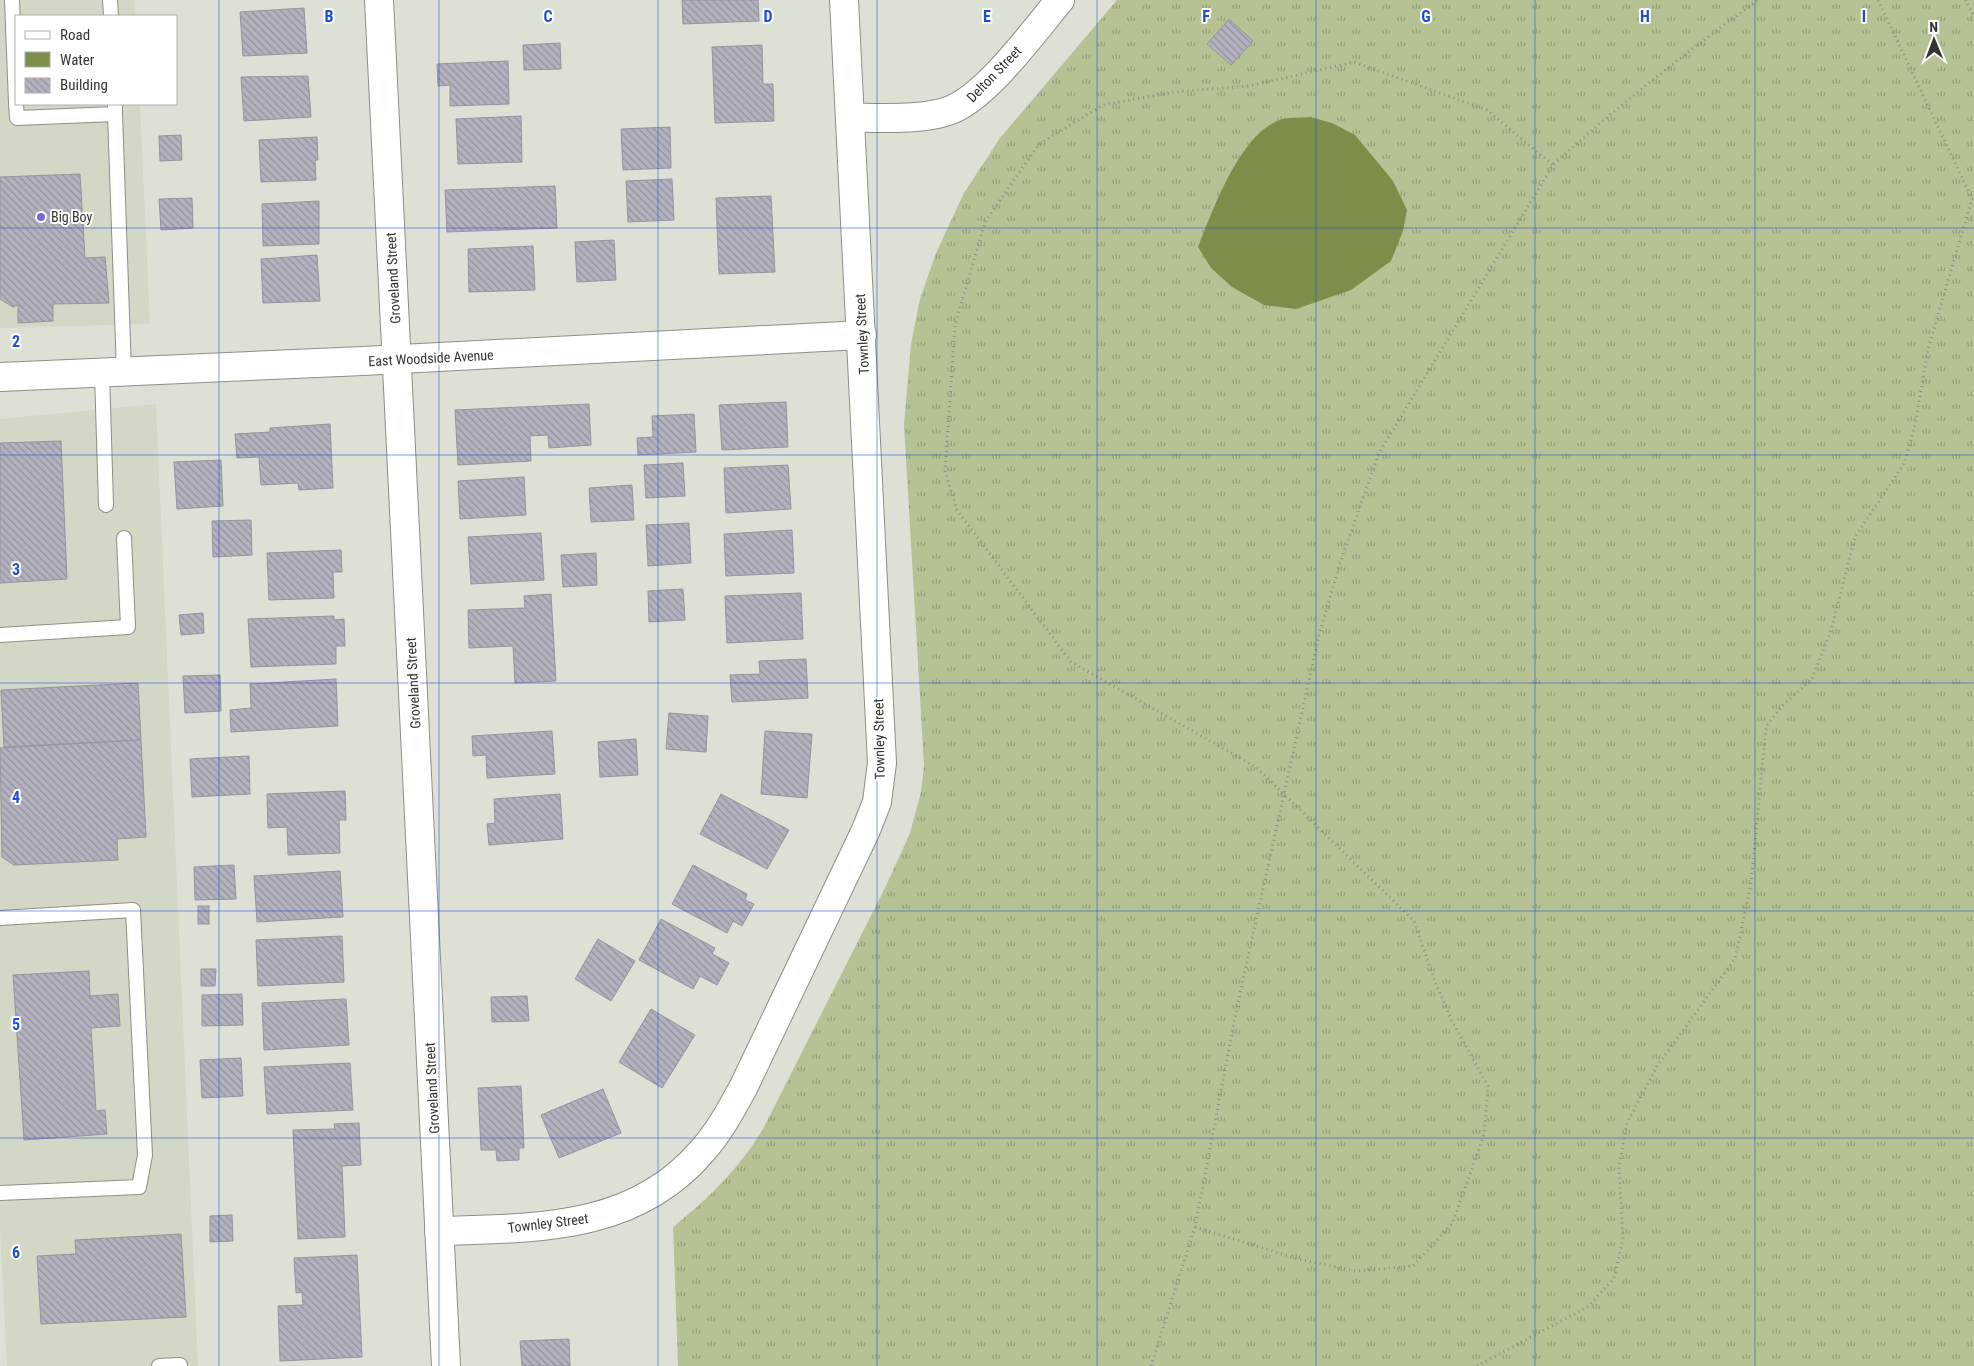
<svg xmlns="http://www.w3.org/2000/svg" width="1974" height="1366" viewBox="0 0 1974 1366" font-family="'Roboto Condensed',sans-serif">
	<defs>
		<pattern id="grass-tufts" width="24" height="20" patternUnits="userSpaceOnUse" patternTransform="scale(1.25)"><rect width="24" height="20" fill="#b5c394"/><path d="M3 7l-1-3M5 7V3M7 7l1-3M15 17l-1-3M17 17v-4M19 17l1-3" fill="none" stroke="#949f79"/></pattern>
		<pattern id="building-back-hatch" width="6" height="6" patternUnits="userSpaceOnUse" patternTransform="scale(1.25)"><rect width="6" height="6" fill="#b3b2be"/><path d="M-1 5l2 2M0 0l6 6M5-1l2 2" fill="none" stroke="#92929b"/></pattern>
	</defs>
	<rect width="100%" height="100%" fill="#dde1d5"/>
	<!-- built -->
	<g fill="#d2d8c5">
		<path d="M0 0H134L135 16H16V104H140L150 324 0 328Z"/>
		<path d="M156 404 198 1366H7L0 1230V419Z"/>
	</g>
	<!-- grass -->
	<path fill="url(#grass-tufts)" d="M1117 0H1974V1366H678L673 1227C710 1197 740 1168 764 1127L885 888 910 833 921 792 924 765 904 425 911 344 920 299 936 253 964 193 1000 138Z"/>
	<!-- water -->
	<path fill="#7d8e4b" d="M1310 117 1332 123 1355 135 1393 181 1407 210 1403 231 1391 261 1351 290 1296 309 1264 305 1232 287 1211 268 1198 247C1213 210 1241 130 1283 119 1291 117 1302 118 1310 117Z"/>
	<!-- building -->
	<g fill="url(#building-back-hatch)" stroke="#95949f">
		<path d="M682 0H758L759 21 683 24Z"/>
		<path d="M304 8 307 53 243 56 240 12Z"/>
		<path d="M1229 19 1253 41 1231 65 1207 44Z"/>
		<path d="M560 43 561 69 524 70 523 45Z"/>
		<path d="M762 45 763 84H773L774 121 715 123 712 47Z"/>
		<path d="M508 61 509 104 450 106V85L438 86 437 64Z"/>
		<path d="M308 76 311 117 244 121 241 77Z"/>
		<path d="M521 116 522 162 458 164 456 119Z"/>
		<path d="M670 127 671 168 623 170 621 129Z"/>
		<path d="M181 135 182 160 160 161 159 136Z"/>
		<path d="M317 137 318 160H315L316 180 261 182 259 140Z"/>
		<path d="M80 174 85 258 105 257 109 303 53 304V321L18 323V305L13 307 0 299V177Z"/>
		<path d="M672 179 674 220 628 222 626 181Z"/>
		<path d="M555 186 557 228 447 232 445 190Z"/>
		<path d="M771 196 775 272 719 274 716 198Z"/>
		<path d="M192 198 193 228 161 230 159 199Z"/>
		<path d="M319 201V244L263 246 262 204Z"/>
		<path d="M614 240 616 280 577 282 575 242Z"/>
		<path d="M533 246 535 290 469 292 468 249Z"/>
		<path d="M317 255 320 301 263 303 261 259Z"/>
		<path d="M786 402 788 447 722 450 719 405Z"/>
		<path d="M589 404 591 445 549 448 548 435 530 436 531 461 458 465 455 410Z"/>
		<path d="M694 414 696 452 638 455 637 438 653 437 652 416Z"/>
		<path d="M330 424 333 488 299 490 298 483 261 485 259 457 237 458 235 434 270 432V428Z"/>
		<path d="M61 441 67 579 0 583V443Z"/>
		<path d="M221 460 223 506 177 509 174 462Z"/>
		<path d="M683 463 685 496 646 498 644 465Z"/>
		<path d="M788 465 791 509 726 513 724 468Z"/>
		<path d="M524 477 526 515 460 519 458 481Z"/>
		<path d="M632 485 634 520 591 522 589 488Z"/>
		<path d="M251 520 252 555 213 557 212 521Z"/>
		<path d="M689 523 691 563 648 566 646 525Z"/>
		<path d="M792 530 794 573 726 576 724 534Z"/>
		<path d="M541 533 544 580 471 584 468 537Z"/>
		<path d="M341 550 342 572H333L334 598 269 600 267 553Z"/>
		<path d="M596 553 597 585 563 587 561 555Z"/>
		<path d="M683 589 685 620 649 622 648 591Z"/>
		<path d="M801 593 803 639 727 643 725 596Z"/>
		<path d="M551 594 556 681 515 683 513 646 469 648 468 610 525 608 524 596Z"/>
		<path d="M203 613 204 633 181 635 179 615Z"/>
		<path d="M334 616V620L344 619 345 646H336V664L251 667 248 619Z"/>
		<path d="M806 659 808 698 732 702 730 675 760 674 759 661Z"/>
		<path d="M220 675 221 711 185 713 183 676Z"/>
		<path d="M336 679 338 726 231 732 230 710 251 708 250 684Z"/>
		<path d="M138 683 141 740 4 747 1 690Z"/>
		<path d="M669 713 708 716 706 752 666 749Z"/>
		<path d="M552 731 555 774 487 778 486 755 473 756 472 736Z"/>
		<path d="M765 731 812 734 807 798 761 794Z"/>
		<path d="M636 739 638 775 600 777 598 742Z"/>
		<path d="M141 740 146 837 117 839 118 860 14 865 2 857 0 748Z"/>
		<path d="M249 756 250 794 192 797 190 759Z"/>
		<path d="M345 791 346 820H339L340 853 288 855 287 827 268 828 267 794Z"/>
		<path d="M560 794 563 839 489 845 487 824 495 823 494 799Z"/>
		<path d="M721 794 789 830 767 869 700 834Z"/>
		<path d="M234 865 236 899 195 900 194 867Z"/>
		<path d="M693 865 747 894 745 900 754 904 742 926 733 921 727 933 672 904Z"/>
		<path d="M340 871 343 917 257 922 254 876Z"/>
		<rect x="198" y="906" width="11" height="18"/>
		<path d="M661 919 715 948 712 954 729 963 717 985 700 976 693 989 639 960Z"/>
		<path d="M342 936 344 982 258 986 256 940Z"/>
		<path d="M598 939 635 961 611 1001 575 979Z"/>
		<path d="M201 969H216L215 986H201Z"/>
		<path d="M89 971 90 996 118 994 120 1026 91 1028 96 1111 105 1110 107 1134 24 1140 13 975Z"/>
		<path d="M242 994 243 1025 202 1026V995Z"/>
		<path d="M527 996 529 1021 492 1022 491 997Z"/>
		<path d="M346 999 349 1045 264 1050 262 1003Z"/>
		<path d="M651 1009 695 1035 662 1088 619 1062Z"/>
		<path d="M241 1058 243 1096 202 1098 200 1060Z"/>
		<path d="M350 1063 353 1110 267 1114 264 1067Z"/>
		<path d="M521 1086 524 1148H519V1160L497 1161 496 1150H481L478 1088Z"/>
		<path d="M603 1089 621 1133 559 1158 541 1115Z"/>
		<path d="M359 1123 361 1165 342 1166 345 1237 298 1239 293 1130 335 1129 334 1124Z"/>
		<path d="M232 1215 233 1241 210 1242V1216Z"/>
		<path d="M181 1234 186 1317 41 1324 37 1256 76 1254 75 1240Z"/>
		<path d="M357 1255 362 1357 280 1361 278 1306 303 1305 302 1292 296 1293 294 1258Z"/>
		<path d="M569 1339 570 1366H522L520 1341Z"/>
	</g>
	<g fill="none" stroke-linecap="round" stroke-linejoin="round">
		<!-- lane casing -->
		<g stroke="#8c9085" stroke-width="16">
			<g id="lane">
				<path d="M12 0 16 103"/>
				<path d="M110 0 111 16"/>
				<path d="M16 104 17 118 115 114V104"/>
				<path d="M115 114 124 372"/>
				<path d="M102 373 106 505"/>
				<path d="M0 635 128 627 124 538"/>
				<path d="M0 918 133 910 145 1155 139 1187 0 1193"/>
				<path d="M159 1366 180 1365"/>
			</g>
		</g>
		<!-- street casing -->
		<g stroke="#8c9085" stroke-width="30">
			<g id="street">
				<path d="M379 0 446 1366"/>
				<path d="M850 118C881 117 918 121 948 111 986 98 1033 32 1060 0"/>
				<path d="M0 377 363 361 862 335"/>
				<path d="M439 1231C536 1228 635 1231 703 1150 720 1131 732 1108 744 1086L866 830 877 802 882 763 844 0"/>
			</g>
		</g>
		<!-- path -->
		<g stroke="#8b8d85" stroke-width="3" stroke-dasharray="1 4" stroke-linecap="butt">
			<path d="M1878 0 1972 199"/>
			<path d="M1965 0 1974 16"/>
			<path d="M1195 1227 1298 1259 1355 1271 1413 1266 1452 1224 1484 1135 1488 1086 1452 1021 1434 979 1414 921 1256 767 1071 662 957 510 945 471 955 325 985 222 1039 144 1103 105 1174 92 1249 86 1354 62 1487 110 1553 165"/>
			<path d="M1151 1366 1195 1227 1237 1007 1319 635 1340 563 1379 453 1553 165C1618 105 1687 52 1758 0"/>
			<path d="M1477 1366 1589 1306 1614 1278 1623 1239 1619 1167 1627 1123 1657 1066 1735 959 1751 884 1766 727 1782 706 1812 679 1831 630 1855 537 1905 462 1915 425 1928 349 1972 199 1974 198"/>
		</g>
		<!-- lane -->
		<use href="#lane" stroke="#fff" stroke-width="14"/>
		<!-- street -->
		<use href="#street" stroke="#fff" stroke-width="28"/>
	</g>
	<!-- grid -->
	<path fill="none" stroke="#1d4ed8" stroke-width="1" stroke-opacity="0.55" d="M219 0V1366M439 0V1366M658 0V1366M877 0V1366M1097 0V1366M1316 0V1366M1535 0V1366M1755 0V1366M0 228H1974M0 455H1974M0 683H1974M0 911H1974M0 1138H1974"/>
	<!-- markers -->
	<circle fill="#7d63dd" stroke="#fff" stroke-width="2" cx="41" cy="217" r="5"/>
	<g text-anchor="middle" stroke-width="4" stroke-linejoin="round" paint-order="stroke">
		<!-- street labels -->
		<g font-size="14" fill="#343531" stroke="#fff">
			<text transform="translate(994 74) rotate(-46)" y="5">Delton Street</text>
			<text transform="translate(393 278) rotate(-93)" y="5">Groveland Street</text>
			<text transform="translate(862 334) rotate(-93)" y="5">Townley Street</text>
			<text transform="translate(431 358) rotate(-3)" y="5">East Woodside Avenue</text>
			<text transform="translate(413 683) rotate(-93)" y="5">Groveland Street</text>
			<text transform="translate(879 739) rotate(-91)" y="5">Townley Street</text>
			<text transform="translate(432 1088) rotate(-93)" y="5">Groveland Street</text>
			<text transform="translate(548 1223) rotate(-7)" y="5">Townley Street</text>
		</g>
		<!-- poi labels -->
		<g font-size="14" fill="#343531" stroke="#fff" text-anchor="start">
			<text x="51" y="222">Big Boy</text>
		</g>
	</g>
	<g font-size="16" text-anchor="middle" font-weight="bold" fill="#1d4ed8" stroke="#fff" stroke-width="4" stroke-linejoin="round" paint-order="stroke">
		<text x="329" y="22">B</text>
		<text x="548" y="22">C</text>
		<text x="768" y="22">D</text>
		<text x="987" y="22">E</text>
		<text x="1206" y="22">F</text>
		<text x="1426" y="22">G</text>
		<text x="1645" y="22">H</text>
		<text x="1864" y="22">I</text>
		<text x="16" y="347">2</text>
		<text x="16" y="575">3</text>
		<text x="16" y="803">4</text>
		<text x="16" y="1030">5</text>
		<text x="16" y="1258">6</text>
	</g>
	<!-- legend -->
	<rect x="15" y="15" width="162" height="90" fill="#ffffff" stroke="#aeaead"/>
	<rect x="25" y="31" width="25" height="8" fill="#ffffff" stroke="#aeaead"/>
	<text x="60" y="40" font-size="15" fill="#343531">Road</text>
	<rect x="25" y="52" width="25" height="15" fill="#7d8e4b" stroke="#aeaead"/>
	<text x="60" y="65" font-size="15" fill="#343531">Water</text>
	<rect x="25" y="78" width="25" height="15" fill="url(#building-back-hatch)" stroke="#aeaead"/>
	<text x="60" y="90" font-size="15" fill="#343531">Building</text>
	<!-- north arrow -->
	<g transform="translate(1934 40) rotate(359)" stroke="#ffffff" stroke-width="4" paint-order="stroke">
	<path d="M0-4L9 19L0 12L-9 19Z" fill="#343531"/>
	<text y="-8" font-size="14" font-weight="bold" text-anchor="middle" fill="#343531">N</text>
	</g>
</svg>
